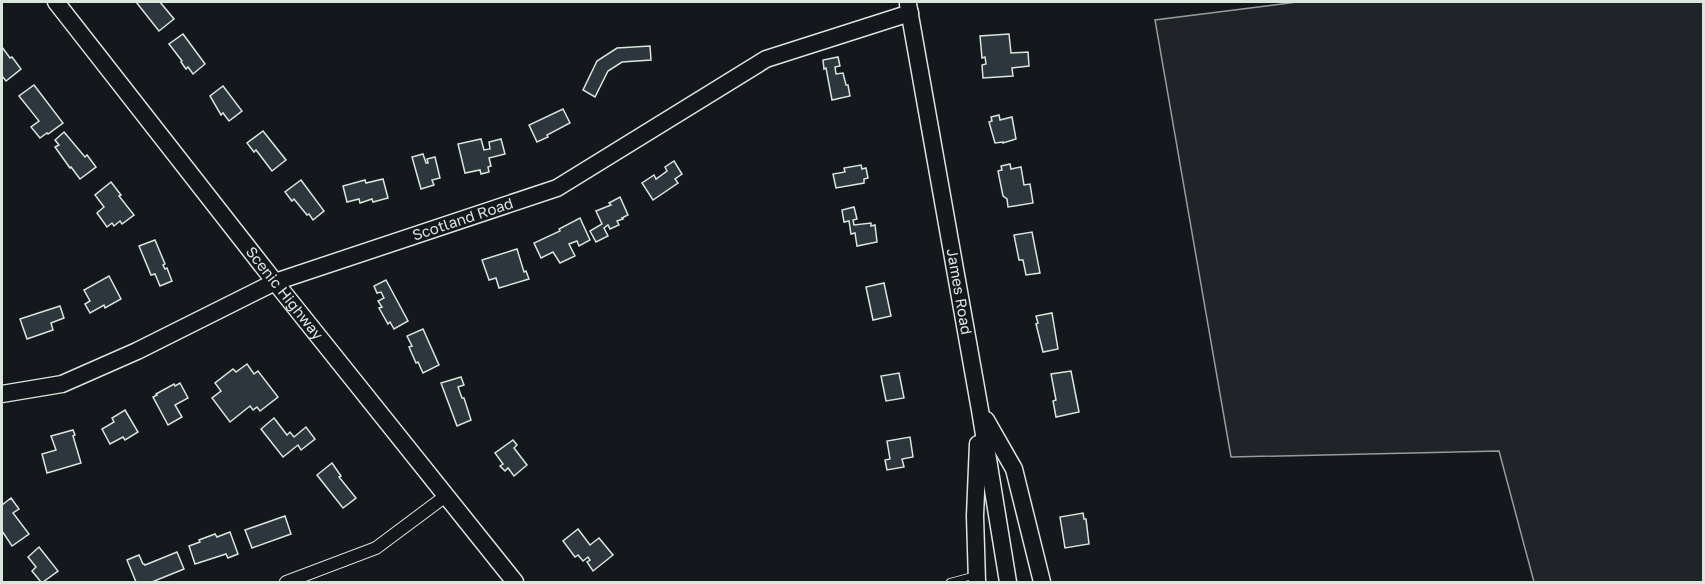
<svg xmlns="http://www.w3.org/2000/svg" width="1705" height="584" viewBox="0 0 1705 584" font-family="'Golos Text',sans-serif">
	<rect width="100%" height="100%" fill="#14181c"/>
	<!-- green -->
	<path fill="#202428" stroke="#939e99" stroke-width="1.5" d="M1297 2H1703V582H1534L1499 451 1231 457 1155 20Z"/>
	<!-- building -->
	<g fill="#2c363c" stroke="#d8e6dc" stroke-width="1.5">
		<path d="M136 2H160L174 19 159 31Z"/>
		<path d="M183 34 205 64 193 74 188 67 186 69 181 62 182 61 169 44Z"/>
		<path d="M1009 34 1011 53 1028 52 1029 66 1012 68 1013 76 983 78 982 65 986 64 985 57 982 58 980 36Z"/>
		<path d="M650 46 651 60 622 62 608 71 595 97 583 90 597 61 617 48Z"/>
		<path d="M2 47 10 58 12 57 21 69 6 81 2 76Z"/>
		<path d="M838 57 840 66 835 67 836 74 843 73 846 85H848L850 96 832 100 826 68 824 69 823 60Z"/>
		<path d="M34 85 63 123 48 134 47 133 40 138 31 127 39 121 19 96Z"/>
		<path d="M223 86 242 111 229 121 223 113 221 115 210 96Z"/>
		<path d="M563 109 570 123 547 135 548 137 537 142 529 125Z"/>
		<path d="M999 115 1000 120 1012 117 1016 139 1003 143V142L995 143 989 122 992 121 991 117Z"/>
		<path d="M263 131 286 160 272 171 256 150 254 152 247 143Z"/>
		<path d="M64 132 85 157 87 155 96 167 80 179 71 167 70 168 55 147 59 145 55 140Z"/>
		<path d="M481 139 484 150 490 149 489 142 501 139 505 154 489 158 491 166 488 167 489 172 481 174 480 170 465 173 458 144Z"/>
		<path d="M423 154 426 163H428L427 159 435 157 440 178 432 180 434 185 421 189 412 157Z"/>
		<path d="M674 161 682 174 675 179 678 183 653 200 642 183 654 175 656 179 667 171 665 167Z"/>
		<path d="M1010 164 1011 169 1021 167 1024 185 1030 184 1033 203 1008 207 1007 199 1003 196 998 171 1002 170 1001 166Z"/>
		<path d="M861 165 862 169 866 168 868 178 864 179V183L836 188 833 174 845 172 844 168Z"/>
		<path d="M383 179 388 198 373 202 372 199 360 203 359 199 347 202 343 186 365 180 366 183Z"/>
		<path d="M301 180 324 211 313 220 309 214 307 215 294 199 292 201 285 192Z"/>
		<path d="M111 182 121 195 119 196 134 215 122 224 120 221 114 226 112 223 107 227 97 213 104 207 95 195Z"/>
		<path d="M620 197 628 215 622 218 623 219 617 221 619 225 610 229 608 225 604 228 608 236 596 242 590 231 602 224 596 211 611 205 609 203Z"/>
		<path d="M854 207 857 219 853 220 854 225 871 223V226L875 225 877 242 857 246 855 233 851 234 849 221 844 222 842 210Z"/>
		<path d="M580 218 590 240 579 246 577 241 569 244 575 256 560 263 553 252 541 258 534 243 560 231 559 229Z"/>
		<path d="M1032 232 1040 273 1026 275 1023 260H1019L1014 235Z"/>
		<path d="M155 240 165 264 163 265 165 269 167 268 172 281 160 286 155 274 151 275 139 246Z"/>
		<path d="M517 249 524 272 526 271 529 279 499 288 496 278 489 280 482 260Z"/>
		<path d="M109 276 121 299 105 308 104 305 90 313 85 304 90 301 84 290Z"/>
		<path d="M386 280 408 321 394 329 390 322 388 324 379 308 382 307 378 301 384 298 381 292 377 293 374 286Z"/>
		<path d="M884 283 891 316 873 320 866 287Z"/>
		<path d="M60 306 64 318 51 323 53 330 27 339 20 319Z"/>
		<path d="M1052 313 1058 349 1043 352 1036 324 1038 323 1036 316Z"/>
		<path d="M423 329 439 365 423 373 418 362 416 363 409 347 412 346 407 336Z"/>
		<path d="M247 364 254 374 258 371 278 397 260 411 257 407 253 410 250 406 230 422 212 398 221 391 215 383 233 369 236 372Z"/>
		<path d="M1071 371 1079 412 1056 417 1053 401 1056 400 1051 374Z"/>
		<path d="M899 373 904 398 886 401 881 376Z"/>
		<path d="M461 377 464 385 458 387 462 398H464L471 420 457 426 441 383Z"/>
		<path d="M180 383 188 398 175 405 182 417 168 425 153 397 157 395 156 394 174 384 175 386Z"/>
		<path d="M125 410 138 432 125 440 123 437 110 444 102 429 114 422 112 418Z"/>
		<path d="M274 418 287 435 290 432 294 437 306 427 315 439 301 450 298 445 283 457 261 429Z"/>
		<path d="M73 430 75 435 73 436 81 463 47 473 42 454 56 450 51 436Z"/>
		<path d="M910 437 913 457 902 459 904 467 887 470 885 460 890 459 887 441Z"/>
		<path d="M513 440 517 445 514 448 527 465 514 476 508 468 505 471 500 466 503 464 495 453Z"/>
		<path d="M332 463 341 476 339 477 356 498 343 508 317 475Z"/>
		<path d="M11 498 19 509 13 513 29 534 12 546 2 531V505Z"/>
		<path d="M1083 513 1084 519H1086L1089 544 1065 548 1060 517Z"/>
		<path d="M285 516 291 534 252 548 245 530Z"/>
		<path d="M578 529 590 545 599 538 613 555 593 571 587 562 590 560 588 557 583 561 578 555 575 557 563 541Z"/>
		<path d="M230 532 238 554 228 558 226 554 195 564 189 546 200 542 199 540 215 534 217 537Z"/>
		<path d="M39 547 58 571 43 582H41L32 571 36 567 28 557Z"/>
		<path d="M177 552 184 569 152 582H136L127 560 139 555 143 564H144L145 565Z"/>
	</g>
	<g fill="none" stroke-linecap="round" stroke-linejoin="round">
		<!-- lane casing -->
		<g stroke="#d8e6dc" stroke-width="8">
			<path id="lane" d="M950 582 976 575"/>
		</g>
		<!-- street casing -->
		<g stroke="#d8e6dc" stroke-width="14">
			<path id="street" d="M286 582 376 548 447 495"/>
		</g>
		<!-- secondary casing -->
		<g stroke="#d8e6dc" stroke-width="19">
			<g id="secondary">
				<path id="s1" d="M56 2 275 282 515 582"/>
				<path id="s2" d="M908 4 980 410 1008 582"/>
				<path id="s3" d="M2 394 62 384 137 351 275 282 557 188 766 59 910 13"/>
				<path d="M986 420 1014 469 1042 582"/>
				<path d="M977 582 975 516 978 444"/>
			</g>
		</g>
		<!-- lane -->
		<use href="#lane" stroke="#14181c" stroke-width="6"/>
		<!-- street -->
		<use href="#street" stroke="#14181c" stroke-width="12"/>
		<!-- secondary -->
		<use href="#secondary" stroke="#14181c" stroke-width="16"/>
	</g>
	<g text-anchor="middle" stroke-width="4.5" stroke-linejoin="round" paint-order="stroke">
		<!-- street labels -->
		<g font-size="15" fill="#d8e6dc" stroke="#14181c">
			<text dy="5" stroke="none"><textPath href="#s3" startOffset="495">Scotland Road</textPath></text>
			<text dy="5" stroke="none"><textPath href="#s2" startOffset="292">James Road</textPath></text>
			<text dy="5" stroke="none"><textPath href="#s1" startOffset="370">Scenic Highway</textPath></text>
		</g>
	</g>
	<!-- border -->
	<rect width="1705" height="584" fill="none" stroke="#d8e6dc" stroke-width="6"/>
</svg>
